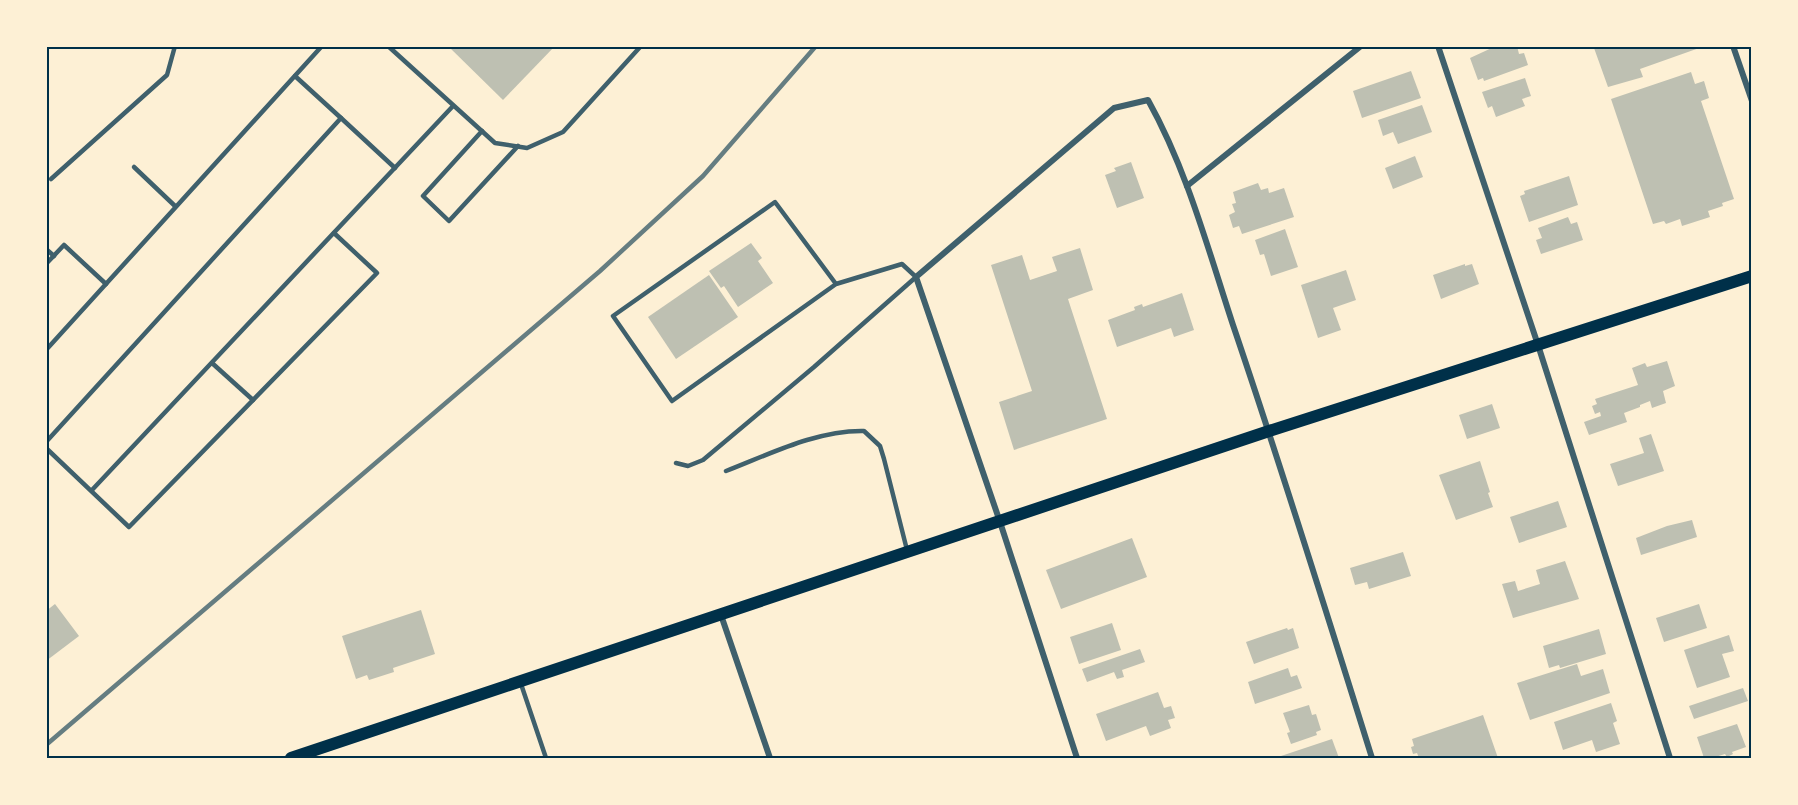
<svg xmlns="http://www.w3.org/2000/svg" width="1798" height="805" viewBox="0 0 1798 805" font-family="Jost,sans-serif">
	<rect width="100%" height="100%" fill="#fdf0d5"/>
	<!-- building -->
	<g fill="#bec0b2">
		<path d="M448 46H555L503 100Z"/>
		<path d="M1496 46H1517L1519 54 1524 53 1528 65 1484 81 1483 78 1478 80 1470 58Z"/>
		<path d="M1598 46H1702V47L1640 69 1643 77 1608 87 1594 48Z"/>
		<path d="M1411 71 1421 98 1362 118 1353 91Z"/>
		<path d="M1691 72 1695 84 1704 81 1709 98 1701 101 1734 199 1722 203 1723 206 1708 211 1710 217 1682 226 1680 219 1666 224 1664 221 1653 224 1611 99Z"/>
		<path d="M1525 78 1531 96 1522 99 1525 106 1496 117 1492 106 1488 108 1482 92Z"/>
		<path d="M1422 105 1432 132 1398 144 1393 132 1383 136 1378 120Z"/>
		<path d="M1415 156 1423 177 1393 189 1385 168Z"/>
		<path d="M1131 162 1144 198 1117 208 1105 175 1116 171 1114 168Z"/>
		<path d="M1569 176 1578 205 1529 222 1520 196 1525 194 1524 191Z"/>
		<path d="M1258 183 1261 190 1268 188 1269 193 1284 188 1294 217 1242 234 1239 226 1233 228 1229 215 1235 212 1232 204 1236 203 1233 192Z"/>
		<path d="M1568 217 1571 224 1577 222 1583 240 1541 254 1536 240 1542 238 1538 228Z"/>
		<path d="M1285 229 1298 267 1271 276 1264 254 1260 255 1255 240Z"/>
		<path d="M751 243 762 258 758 261 773 283 738 307 724 286 721 288 709 271Z"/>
		<path d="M1080 248 1093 290 1068 299 1107 419 1014 450 999 402 1032 391 991 265 1022 255 1030 280 1057 271 1052 257Z"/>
		<path d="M1465 264V266L1472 264 1479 284 1441 299 1433 275Z"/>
		<path d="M1346 270 1356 300 1333 308 1341 330 1318 338 1301 285Z"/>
		<path d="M709 275 738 317 676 359 648 317Z"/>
		<path d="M1182 293 1194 330 1174 337 1171 328 1117 347 1108 320 1135 310 1134 307 1142 304 1143 307Z"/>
		<path d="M1667 361 1675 386 1663 391 1666 403 1652 408 1650 401 1640 405V407L1624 413 1627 422 1589 435 1584 422 1601 416 1600 412 1595 414 1592 406 1597 404 1595 399 1638 385 1632 368 1645 363 1647 367Z"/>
		<path d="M1492 404 1500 428 1467 439 1459 415Z"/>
		<path d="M1651 434 1664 471 1618 486 1610 464 1644 453 1639 438Z"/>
		<path d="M1480 461 1490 492 1488 493 1493 507 1456 520 1439 475Z"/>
		<path d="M1558 501 1567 527 1519 543 1510 517Z"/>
		<path d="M1692 520 1697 537 1641 555 1636 538 1667 526Z"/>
		<path d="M1132 538 1147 577 1061 609 1046 570Z"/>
		<path d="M1403 552 1411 576 1369 589 1367 582 1355 585 1350 568Z"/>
		<path d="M1565 561 1579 599 1513 618 1502 584 1515 581 1518 591 1540 584 1536 570Z"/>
		<path d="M55 604 79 636 46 661V611Z"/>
		<path d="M1699 604 1707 628 1664 642 1656 618Z"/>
		<path d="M421 610 435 654 393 668 394 672 369 680 367 675 356 679 342 636Z"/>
		<path d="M1112 623 1121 650 1079 664 1070 637Z"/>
		<path d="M1287 628 1288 630 1293 628 1299 648 1254 664 1246 642Z"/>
		<path d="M1599 629 1606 654 1560 668 1559 665 1549 668 1543 646Z"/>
		<path d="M1729 635 1734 651 1722 654 1730 677 1697 688 1684 650Z"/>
		<path d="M1140 649 1145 662 1122 670 1124 677 1117 679 1114 672 1087 682 1082 669Z"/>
		<path d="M1577 664 1581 676 1603 669 1610 693 1530 720 1517 683Z"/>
		<path d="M1288 668 1291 677 1297 675 1302 688 1255 704 1248 682Z"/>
		<path d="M1743 688 1748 701 1694 719 1689 706Z"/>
		<path d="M1158 692 1164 708 1171 706 1175 718 1168 720 1171 728 1150 736 1146 726 1106 741 1096 714Z"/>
		<path d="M1611 703 1617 721 1613 723 1620 744 1596 752 1592 740 1563 750 1554 722Z"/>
		<path d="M1309 705 1312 715 1316 714 1321 730 1316 732 1317 735 1291 744 1287 733 1290 732 1283 713Z"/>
		<path d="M1483 715 1498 758H1419L1417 753 1413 754 1411 747 1414 746 1412 739Z"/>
		<path d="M1737 724 1746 747 1732 752 1733 754 1727 757 1725 754 1712 758H1704L1697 737Z"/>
		<path d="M1332 739 1339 758H1275Z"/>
	</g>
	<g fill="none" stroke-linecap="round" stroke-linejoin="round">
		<!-- service -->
		<g stroke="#3f606c" stroke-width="4.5">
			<path d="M388 46 495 143 527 148 563 132 641 46"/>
			<path d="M295 76 341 118"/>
			<path d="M482 131 423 196 449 221 518 146"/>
			<path d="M134 167 175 206"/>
			<path d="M51 179 167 75 175 46"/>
			<path d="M46 249 54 256"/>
			<path d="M46 264 64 245 106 284"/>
			<path d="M46 350 322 46"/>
			<path d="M212 363 253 400"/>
			<path d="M46 442 341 118 395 168"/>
			<path d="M46 448 129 527 377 273 334 233"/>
			<path d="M676 463 688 466 703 460 814 367 916 277 902 264 836 284 672 401 613 316 775 202 836 284"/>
			<path d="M726 471C770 454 817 430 864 431L880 446 884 459 907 550"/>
			<path d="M92 490 453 106"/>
			<path d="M521 684 546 758"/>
		</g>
		<!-- minor -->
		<g stroke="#3f606c" stroke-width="6">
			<path d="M1438 46 1538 345 1670 758"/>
			<path d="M1733 46 1752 101"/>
			<path d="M1187 186 1361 46"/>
			<path d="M721 615 770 758"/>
			<path d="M1077 758 1000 522 916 277 1114 108 1148 100C1187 170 1208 249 1233 325 1282 469 1327 614 1372 758"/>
		</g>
		<!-- secondary -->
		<path stroke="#003049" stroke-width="12" d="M291 758 1269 431 1752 276"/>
		<!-- rail -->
		<path stroke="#657d81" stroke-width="4.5" d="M46 745 600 271 703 176 816 46"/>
	</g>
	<!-- border -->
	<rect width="1798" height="805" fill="none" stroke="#fdf0d5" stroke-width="96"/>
	<rect x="48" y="48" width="1702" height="709" fill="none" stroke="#003049" stroke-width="2"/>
</svg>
